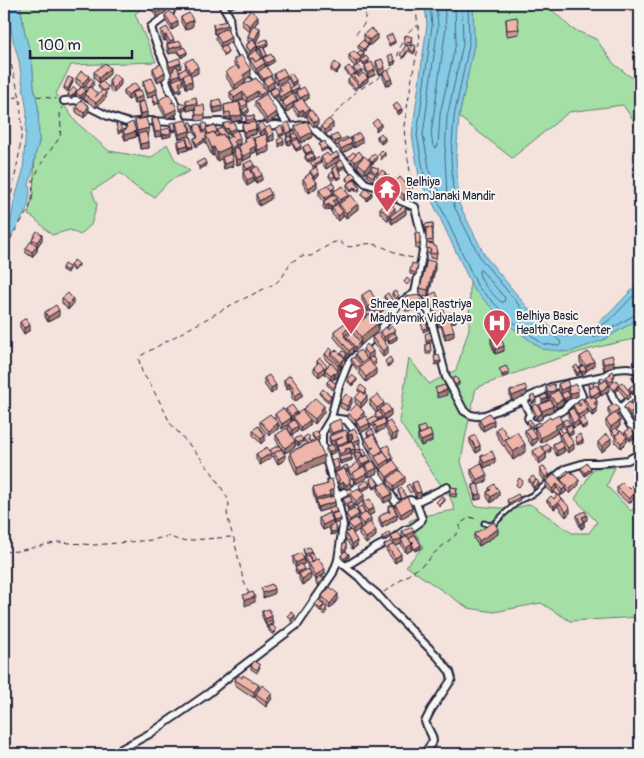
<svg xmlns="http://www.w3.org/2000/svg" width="644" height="758" viewBox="0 0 644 758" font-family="Pangolin,sans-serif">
	<rect width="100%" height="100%" fill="#f4e2dc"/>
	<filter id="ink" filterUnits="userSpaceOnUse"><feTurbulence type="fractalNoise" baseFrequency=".02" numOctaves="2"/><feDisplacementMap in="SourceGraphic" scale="10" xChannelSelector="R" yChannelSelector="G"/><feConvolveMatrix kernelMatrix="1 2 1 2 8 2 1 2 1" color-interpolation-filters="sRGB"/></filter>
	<g filter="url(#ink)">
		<!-- green -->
		<g fill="#a4dfa5" stroke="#638070">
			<path d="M20 4H147L135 14 156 62 71 65 56 94 76 122 109 151 151 158 167 144 175 160 190 171 169 181 154 197C147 193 139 190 132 184 127 180 127 177 120 173L92 191 97 205 91 225 80 235 70 230 52 235 34 218 28 215 33 194 35 156 39 142 38 107 34 87 32 58 25 34Z"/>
			<path d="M473 4H546L572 29 596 39 614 64 640 84V113L634 121 623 105 569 112 512 158 459 117 474 45Z"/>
			<path d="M470 282 474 290 509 324 542 349 603 340 640 318V338C584 348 530 367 476 388L465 438 461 462 475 506 513 509 530 504 572 533H589L597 522 575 499 594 468 615 467 607 486 631 511 640 501V617L570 621 541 603 494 612 468 608 406 566 423 547 409 521 422 516 455 510 450 497 433 474 399 421 409 358 429 384 456 370 469 329Z"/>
		</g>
		<!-- water -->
		<g fill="#85cbe6" stroke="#5d87a2">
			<path d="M7 4H20L25 34 32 58 34 87 38 106 39 142 35 156 33 170 29 185 30 193 28 206 20 222 10 237 4 245V230L11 220 14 202 23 171 27 112 19 61 13 40Z"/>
			<path d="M425 4H473L474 45 459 117 456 157 459 204 485 256 527 307 562 337 582 335 610 313 640 281V318L603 340 570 352 542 349 509 325 474 290 432 201 420 182 412 135 427 25Z"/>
		</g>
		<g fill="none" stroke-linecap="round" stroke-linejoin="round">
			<!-- shore -->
			<g stroke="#4a667f" stroke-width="1">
				<path d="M430 4 432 26 417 135 425 180 437 199 478 287 512 321 543 344 559 346 561 344 560 341 523 310 481 259 454 206 451 157 454 117 469 45 468 4"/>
				<path d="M436 4 438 26 423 135 431 178 443 197 445 198 447 196 445 157 447 117 463 44 462 4"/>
				<path d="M444 4 446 27 431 134 433 146 435 148 438 146 440 114 456 43 455 4"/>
				<path d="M481 270 505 298 504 302H501C492 293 480 284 479 271Z"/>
				<path d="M640 289 613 317 592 333V336L594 338 601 335 636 314H640"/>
			</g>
			<!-- lane casing -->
			<g stroke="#22223b" stroke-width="7">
				<path id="lane" d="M484 523 489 525 495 523 505 513 519 501 534 494 548 482"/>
			</g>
			<!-- street casing -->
			<g stroke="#22223b" stroke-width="10">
				<g id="street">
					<path d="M173 4 170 13 151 27C155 44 163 58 169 74L166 80 182 122"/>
					<path d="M222 4 229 16 231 35 242 55 255 77 290 127"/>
					<path d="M64 101 76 100 108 116 129 123 148 121 197 123 220 122 239 126H248"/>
					<path d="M416 295 429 312 446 377 464 411 471 415 476 416 485 415 518 402 551 387 604 376 615 369 627 368 640 370"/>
					<path d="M606 381 613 398 640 440"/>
					<path d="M523 400 530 414 528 418 531 422 535 424 563 410 571 402 582 396 576 382"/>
					<path d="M620 408 640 391"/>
					<path d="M331 418 346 420 358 435 362 446 378 475 395 501 398 504 410 500 416 502 422 519 419 523 412 528 405 530 391 540 377 547 346 566"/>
					<path d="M550 481 565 469 585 463H598L628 460 640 453"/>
					<path d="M337 496 377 475"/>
					<path d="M416 502 447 487"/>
					<path d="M338 560 359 577 366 585 377 594 393 612 438 657 450 672 452 679 431 710 425 722 432 736 433 741 426 751 422 754"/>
					<path d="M112 754 151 733 209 693 232 674 298 624 333 573 338 560 343 525 337 496 322 445V433L331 418 339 386 348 363 380 331 398 304 415 293 424 245 415 207 401 201 380 188 365 183 329 144 317 132 309 126 304 125 290 127 276 125 258 126"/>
				</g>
			</g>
			<!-- path -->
			<g stroke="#22223b" stroke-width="1" stroke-dasharray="5 4" stroke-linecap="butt">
				<path d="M356 34 364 24 367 4"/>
				<path d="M4 39 20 97 22 130 19 155 11 196 4 224"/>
				<path d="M388 71C404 59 394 37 417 26"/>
				<path d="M37 96 56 99"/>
				<path d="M4 98 20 97"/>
				<path d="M329 120 357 91 383 75"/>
				<path d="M414 198 405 139 404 126 413 72 420 39 415 4"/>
				<path d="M4 256 12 236 29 209 32 201 33 180 44 159 60 137 61 128 60 114 62 107"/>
				<path d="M4 552 18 551 59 542 94 545 152 540 169 536 180 541 230 537 233 538"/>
				<path d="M384 592 428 561 432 555 460 531V524L470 517 479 520"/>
				<path d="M249 594 243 579 234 539 230 527 227 513 229 505 227 497 213 474 199 456 170 423 162 406 149 382 143 374 140 366 139 359 142 355 233 304 276 283 283 276 290 263 301 256H311L332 243 339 241C341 242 343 245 345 246 354 249 364 242 373 244 388 247 397 256 414 258"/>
			</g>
			<!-- lane -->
			<use href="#lane" stroke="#f6f6f2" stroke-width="3"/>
			<!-- street -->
			<use href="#street" stroke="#f6f6f2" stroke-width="6"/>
		</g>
		<!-- wall -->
		<g fill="#ce9c91" stroke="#22223b" fill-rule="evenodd">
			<path d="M150 4H164L166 12 157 18 150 7Z"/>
			<path d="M179 4H195V5L188 10 184 4 181 7Z"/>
			<path d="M226 4H237V5L230 9Z"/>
			<path d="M165 15 178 26 172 30 165 20Z"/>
			<path d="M181 17 193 26 185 30 181 22Z"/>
			<path d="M506 19 519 29V34L507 36Z"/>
			<path d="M242 20 258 21 254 26 260 34 255 44 257 46 256 43 268 46 264 48 267 56 274 62 267 66 265 64V67L272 77V78L274 87 267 91 263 85V81L258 74V73L256 74 250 65V61L248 58 249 55 246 50V45L249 42H248V36L250 32 242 25ZM257 46 258 50 260 49V51L263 58V60L257 50Z"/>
			<path d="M213 24 228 31 231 42 221 48 216 40V34L219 33 214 34Z"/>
			<path d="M161 30 182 48 187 54 181 58 178 51 169 54 167 50V44H168L166 40 164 41 161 35Z"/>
			<path d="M364 34 377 39 369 46 368 44V46L364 52 358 48V45L366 42 364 40Z"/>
			<path d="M412 40 410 46 404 44V41Z"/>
			<path d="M416 49 414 54 410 52V50Z"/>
			<path d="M357 53 364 57 361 60V63L358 65 362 72 358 75 359 77 368 81 360 87 358 86V87L355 90 348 83V80L351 78 345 71V69L355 75 356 74 353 71V68L355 67 349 60V55Z"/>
			<path d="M234 59 251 76 245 80V83L236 89 256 78 266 94 277 117 267 124 255 106V101L259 98 257 96 247 102 248 106H247L249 112 244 116 242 112V110L241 108 242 120 231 122 230 117 225 118 224 111V105L234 103 230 98V92L235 90 226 77V72L235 66 234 64ZM243 98 244 99 239 102 234 103Z"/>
			<path d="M361 60 369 62 366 64 375 75 368 78 365 70V65L364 66 361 62Z"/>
			<path d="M376 61 385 71 392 83 387 86 383 78V74L379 75 376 67Z"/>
			<path d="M168 62 181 68 178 69 179 72 186 69 185 62 198 73 191 76 192 87 186 88 183 79 182 80 183 84 180 86 181 91 177 92 172 84 173 81 171 77V72L168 67Z"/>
			<path d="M153 68 165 78 157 82 153 73Z"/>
			<path d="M331 68H340L336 74 331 71Z"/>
			<path d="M94 72 110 74 99 83 94 78Z"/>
			<path d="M274 74 287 80 277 85 274 79Z"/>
			<path d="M288 76 296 83 292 86 288 79Z"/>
			<path d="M76 78 89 81 94 84 91 88 98 95 102 92 98 87V85L108 90 105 93 106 98 96 108 84 99V95L80 99 76 95V93L71 99 68 97V94L77 91 81 87 76 83ZM85 86V88L88 90 86 92 83 88Z"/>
			<path d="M109 81 121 84 114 93 110 90V88L109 87Z"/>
			<path d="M143 81 157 94 159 100 173 102 177 114 166 119 159 105V103L154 105 152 96 147 98 143 86Z"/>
			<path d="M73 82 68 92 64 89V87Z"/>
			<path d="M279 86 299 90 308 99 304 101 318 125 314 128 307 118V116L305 117 303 115 299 117 293 109V107L286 113 282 107V102L290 96 280 102 278 98V96L273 99 269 94V91H279ZM296 93V97L298 100 297 101 293 95Z"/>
			<path d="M124 90 139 91 143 101 147 117 140 119 138 108V103L134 104 132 98 128 100 124 95Z"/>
			<path d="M186 100 197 106 205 115V120L196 121 195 109 187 111 186 105Z"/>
			<path d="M212 101 222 111 214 113 212 106Z"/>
			<path d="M393 106 402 112 398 115 393 108Z"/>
			<path d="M76 107 89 111 84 118 76 112Z"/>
			<path d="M246 116H254L256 134 251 136 254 143V138L260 136 257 130V125L266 128 274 140 269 142 266 136 269 152 258 155 256 148V152L251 154V157L243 161 242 159V163L237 165 233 154V152L231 154 230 152V155L233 166 224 169 222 162V158L217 161 214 155 212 156 206 143V141L196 147 194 141V138L197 137 195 133V125L203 133 202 123 207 128 217 131 223 129V124H230L236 131 240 144 236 145V148H238V146L244 143V138L250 136 244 137 242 130V124L250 123H246ZM228 133 229 136 231 135V136L227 139 225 134Z"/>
			<path d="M152 119 161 130 171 136 163 138 162 134V136L155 137 152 124Z"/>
			<path d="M135 120 149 133 147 134 149 148 140 149 138 136H137L136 132V137L125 140 123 135V130L126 129V125L135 126Z"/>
			<path d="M176 122 190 136 193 148 189 149 188 146V150L180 152 178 146V141L187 140 186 137 179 139 176 129V131L172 132 170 123 176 127Z"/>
			<path d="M284 124 292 134 298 139 301 149 296 151 292 144V142L293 141 291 137 292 143 288 145 286 141V138H287L284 129Z"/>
			<path d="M295 126 312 137 301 143 295 132Z"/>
			<path d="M321 126 333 128 325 135 321 131Z"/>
			<path d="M377 136 385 141 381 144 377 139Z"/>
			<path d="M331 137 340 141 348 139 351 140V137L362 143 354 148 352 145V148L341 154 338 148 337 149 335 145V144L334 145 331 140Z"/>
			<path d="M303 147 312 153 314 159 308 162 305 159V156L309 154 306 155 303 150Z"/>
			<path d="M356 154 369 161V158L377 160 372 164 371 163V167L365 174 358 168V165L355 167 352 163V161L350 162 348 160V157Z"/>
			<path d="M329 156 339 161 326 169 321 162V157Z"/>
			<path d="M336 163 345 167 339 171 341 178 337 180 335 176V178L332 181 329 177V175L334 174 332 170V168L336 166Z"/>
			<path d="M244 164 255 168 262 180 256 183 254 178V182L247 186 243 178V172L245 171 244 169Z"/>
			<path d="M371 169 379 172 376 175 375 174V176L373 180 367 176V173L371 171Z"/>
			<path d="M310 171 319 176 315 178 317 187 309 193 303 184V179L310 173Z"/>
			<path d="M386 175 391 180 388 184 383 181V179L380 182 377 179V176Z"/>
			<path d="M346 178H356L354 180 360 190 357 192 355 189 351 192 347 187V184L349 183 346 180Z"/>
			<path d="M390 182 410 194 404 201 392 190V187L390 184Z"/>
			<path d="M335 189 332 191 333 195H334V191L349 196 358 209 346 218 343 214V217L338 221 332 214V212L329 209 326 211 323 207 324 202 319 195V190ZM337 201 339 203V207L335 205 337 204Z"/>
			<path d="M256 194 271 199 259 206 256 200Z"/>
			<path d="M362 194 372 195 367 201 362 196Z"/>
			<path d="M381 195 388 199V198L397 200 395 204 389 201 395 212 406 214 392 224 390 221V219L388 221 380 213V208L383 205 382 201 383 200 381 198Z"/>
			<path d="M433 223V244L437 252 436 259 430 258V254L426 253 427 246 425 224Z"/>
			<path d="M415 233H420V249H416Z"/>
			<path d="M32 239 42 240 37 247V251L32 257 26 253V248L32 242Z"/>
			<path d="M70 265 79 266 74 271 70 268Z"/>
			<path d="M418 267 416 275 410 274V271Z"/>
			<path d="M62 268 69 269 67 273 62 270Z"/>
			<path d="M435 269 429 295 450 320 454 336 445 340 441 326 438 327 437 321H436L429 300V296L428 297 420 295V288Z"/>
			<path d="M392 293 399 298 397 300 392 296Z"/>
			<path d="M362 295 377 303 384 310 374 317 371 312V310L368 312 362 300Z"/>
			<path d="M384 296 393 303 389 306 384 298Z"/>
			<path d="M405 297 421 304V310L405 311Z"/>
			<path d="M62 298 73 304 68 310 62 303Z"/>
			<path d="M45 312 59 316 48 322 45 317Z"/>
			<path d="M352 317 378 331 361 345 360 343V347L355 352 353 350V352L349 356 347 353V356L345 359V363L340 367V369L338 371 336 369 338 376 335 379H334L332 380 336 387 333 390 327 385V382L330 379 325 374V371L319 377 314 372V367L317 364V361L327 367 330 364 325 359V354L333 353 341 354 347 353 334 337V331L352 319ZM353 330V334L347 337V339L345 336Z"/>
			<path d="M20 322 30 330 24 334 20 327Z"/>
			<path d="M388 330 395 333 397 339 389 344 387 340 384 342 388 353 383 357 372 342V337L380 336V331Z"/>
			<path d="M491 338 504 351 495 354 491 343Z"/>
			<path d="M430 343 431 354H426V344Z"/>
			<path d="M363 349 373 357 376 364 373 366 376 374 366 382 359 373V368L357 370 351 362V359L355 358V354L363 353Z"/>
			<path d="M580 357 594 366 586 371V372L582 375 580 371V374L577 376 574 370V367L579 370V368L582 366 580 362Z"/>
			<path d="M602 358 614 367 604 370 602 363Z"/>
			<path d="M610 373 615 377 613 379 614 382 630 397 627 400 618 389 614 392 610 387V385L606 379V377L610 375Z"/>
			<path d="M290 375 302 396 295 402 292 398V392L290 388 287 390 284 385V380Z"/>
			<path d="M632 376H640V388L637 384 639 389 633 395 629 390V388L636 383V380L634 382 632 379Z"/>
			<path d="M264 378 276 390 271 394 264 384Z"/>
			<path d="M600 378 609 391 601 396 600 393V396L596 398 597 406 596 407 597 413 592 416 588 410V414L583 418 587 427 582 429 579 423V425L573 428 568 416V411L573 408V405L578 403V400L584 402V398L589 396 588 383 593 387 598 388V385L601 383Z"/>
			<path d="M348 380 357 381 352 386 348 382Z"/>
			<path d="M558 384 569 386 578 396 570 399V397V399L564 401 563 399V404L556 408 553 404V411L542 416V419L537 421 532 411V406L539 408V405L550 400V398H548L546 392V387L556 391 560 395 558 389Z"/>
			<path d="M358 389 367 393 365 394 367 401 361 408 355 403V398L360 393 358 391Z"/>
			<path d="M510 391 527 395 512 401 510 397Z"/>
			<path d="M320 393 331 399 328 402 320 395Z"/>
			<path d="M370 400 384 407 391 415 385 420 397 438 392 440 385 428 377 433 374 428V425L371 427 370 425V428L360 433 356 424V425L348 418V413L364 417 368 420 375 416V414L377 413 370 405Z"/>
			<path d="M631 401 640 404V420L637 423 632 416V415L630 416 624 409V407L635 408 631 404Z"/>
			<path d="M340 402 352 403 347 411 340 407Z"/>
			<path d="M608 408 619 414 617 416 620 426 617 428 620 432 625 434V432L635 437 630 441 627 437V442L621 448 615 442V437L612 434V431L611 432 606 425V420L610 416 608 413Z"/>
			<path d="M286 409 297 414 303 411V409L324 412 315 424 310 420V425L301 432 298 428V431L292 435 288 429V425L282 429 278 424V429L269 436 260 426V421L275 419V414L286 412Z"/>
			<path d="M479 419 494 425 483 431 479 424Z"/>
			<path d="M551 419 562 421 570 426 573 434 569 436 574 449 568 453 564 448V452L557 456 553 449V444L560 440 557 430V433L541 443 535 433 534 424H541ZM562 425 565 429 566 428V431L563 433 560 428 562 427Z"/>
			<path d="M527 421 533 428 531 429 537 442 532 446 525 435V430L529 427 527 424Z"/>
			<path d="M328 424 343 431 348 438V442L351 441V440L349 441 348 437V432L355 429 361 450 371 462 377 473 369 477 367 474V478L356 484 353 477 351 478 348 472V469L353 467V465L357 463 354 456V454L351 455 352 460 340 464 339 460V457L335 445H333L335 452 329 455 326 451V448L331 445 329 441V436H331L328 429ZM354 446H355L356 452 355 453ZM360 452 362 456 360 457 357 453Z"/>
			<path d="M418 428 427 431 432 441 421 446 418 440V435H419L418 431Z"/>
			<path d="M496 429 508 437 525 452 513 460 505 447V445L503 446 496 434Z"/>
			<path d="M253 430 265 440 261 444 253 435Z"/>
			<path d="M367 432 375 436 382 448 390 452 393 460 389 463 399 470 405 482 394 491 388 484V482H387L381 474V470H380L375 462 370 455V451L365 444V438L368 437 367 434Z"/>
			<path d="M312 434 320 439 318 440 324 463 297 475 290 459V452L306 444 303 441V438L310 440H309L310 442 315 441 312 436Z"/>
			<path d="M276 435 295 441V439L303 442 298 446 295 442V447L285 453 276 440Z"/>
			<path d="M470 438 480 451 476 453 470 443Z"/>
			<path d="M598 442 611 444 602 452 598 447Z"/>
			<path d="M542 448 551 451 546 454V459L539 464 533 456V451Z"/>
			<path d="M270 450 285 460 278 464 274 458V456L273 457 270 453Z"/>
			<path d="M256 454 271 458 260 465 256 459Z"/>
			<path d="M481 456 495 463 484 468 481 461Z"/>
			<path d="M341 468 348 471 346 472 349 480 355 485 351 487V486V487L346 490 344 487 340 489 338 486V483L335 479V473L341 470Z"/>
			<path d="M581 468 591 471 585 476 581 470Z"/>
			<path d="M471 469 487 481 478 485 481 499 475 500 473 490V485L476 484 471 474Z"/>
			<path d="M540 469 549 478 561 481 560 477 579 485 570 494 566 490V492L562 495 561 494V496L560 497 570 513 566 517 558 507V506L554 509 547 502V500L554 499 557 496 554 493V492L552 494 546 486V481L545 482 540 474Z"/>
			<path d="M640 474V493L629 504 617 493V487L629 489 637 482V478Z"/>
			<path d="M370 479 379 486 392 499 384 503 378 492V487L374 489 370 482Z"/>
			<path d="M529 479 536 481 539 486 534 490 529 482Z"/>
			<path d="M327 480 334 495 330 496V497L335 507 341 521 334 524 332 516H331L333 525 337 533 331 535 329 527 323 530 319 523V518L329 513 328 509 318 512 313 493V488L327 485Z"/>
			<path d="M412 483 421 497 416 498 412 488Z"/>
			<path d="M450 487 457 488 456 497 450 496Z"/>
			<path d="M489 488 499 496 491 503 487 497V492L489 490Z"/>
			<path d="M398 490 412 512 401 519 395 509V504L402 500 398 492Z"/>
			<path d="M348 493 364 500 356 507 352 502 348 511 347 508V506L346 507 343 502V499L349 496 348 495Z"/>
			<path d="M363 502 374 513 369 516 371 524 376 536 366 544 359 535V530L362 528 360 526 353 534 357 546 352 549 345 538V533L350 530 348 528 349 523 346 519V514L359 518 361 517 357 510V508L366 513 363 508Z"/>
			<path d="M388 507 397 519 382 528 379 522V517L388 511Z"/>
			<path d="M577 515 587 520 584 521V527L581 529 577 520Z"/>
			<path d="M402 531 414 536 421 548 415 551 412 547V550L406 553 401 545V544L396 546 401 559 395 563 388 553V551L387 552 384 547V545L391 541V537L383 542 382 539V537L391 536 402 539 403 538 402 536Z"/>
			<path d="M474 534H498L479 546 474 539Z"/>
			<path d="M343 543 346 544V552L349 557 344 561 341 558V555L344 552H342Z"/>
			<path d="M303 549 311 551 325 574 322 577 324 581 319 586 316 583V580L309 569V566L308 567 304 560V564L302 565 298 575 295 571 296 568 293 563V557L304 558 305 556Z"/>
			<path d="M299 574 311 580 302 585 299 579Z"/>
			<path d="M322 596 338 599 330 609 322 602Z"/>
			<path d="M315 604 324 606 327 611 324 615 321 612V610L320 611 315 606Z"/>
			<path d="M262 611 272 620 273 626 276 632 273 635 269 631V628L270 627 267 628 262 616Z"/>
			<path d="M251 666 260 667 257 673 251 669Z"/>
			<path d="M235 680 259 689 272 698 266 707 256 699V696L254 698 235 685Z"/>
		</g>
		<!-- shaded-wall -->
		<g fill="#a77f76" stroke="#22223b">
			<path d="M190 4H195V5L188 10V5Z"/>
			<path d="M230 4H237V5L230 9Z"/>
			<path d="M166 7V12L157 18V13Z"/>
			<path d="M258 16V21L250 32V26Z"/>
			<path d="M193 20V26L185 30V24Z"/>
			<path d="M178 21V26L172 30V25Z"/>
			<path d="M228 25V31L214 34V29Z"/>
			<path d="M260 28V34L255 45V39Z"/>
			<path d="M377 34V39L369 46V40Z"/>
			<path d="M166 35V40L164 41V36Z"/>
			<path d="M231 37V42L221 48V43Z"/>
			<path d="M395 41V43L389 46V44Z"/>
			<path d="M268 43V46L258 50V47Z"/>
			<path d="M368 44V46L364 52V49Z"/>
			<path d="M182 45V50L169 54V49Z"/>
			<path d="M257 46V51L250 56V51Z"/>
			<path d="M409 48V50L403 59V57Z"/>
			<path d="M228 51V53L224 57V54Z"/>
			<path d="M187 52V54L181 58V55Z"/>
			<path d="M364 54V57L361 60V63L356 67V62Z"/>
			<path d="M274 59V62L267 66V63Z"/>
			<path d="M369 60V62L364 66V63Z"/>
			<path d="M395 61V64L391 66V63Z"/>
			<path d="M181 63V68L174 71 173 68V72H170V67Z"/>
			<path d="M265 63V69L258 72V73L256 74V69Z"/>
			<path d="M340 66V68L336 74V72Z"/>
			<path d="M198 67V73L190 77V72Z"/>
			<path d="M385 67V73L379 75V70Z"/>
			<path d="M110 68V74L99 83V78Z"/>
			<path d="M251 70V76L245 80V83L235 90V85L243 75Z"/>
			<path d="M362 70V72L357 76V73Z"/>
			<path d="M375 70V75L368 78V73Z"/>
			<path d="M165 72V78L157 82V77Z"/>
			<path d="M180 74V79L173 82V77Z"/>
			<path d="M287 75V80L277 85V80Z"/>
			<path d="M89 76V81L83 89V83Z"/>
			<path d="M368 78V81L360 87V84Z"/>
			<path d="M392 78V83L387 86V81Z"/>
			<path d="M73 79V82L68 92V89Z"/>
			<path d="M121 79V84L114 93V88Z"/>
			<path d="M296 80V83L292 86V83Z"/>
			<path d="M192 81V87L186 88V83Z"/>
			<path d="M274 81V87L267 91V86Z"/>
			<path d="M139 88V93H132V98L128 100V95Z"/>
			<path d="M181 88V91L177 92V90Z"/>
			<path d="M299 88V91L292 95V92Z"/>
			<path d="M157 89V95L147 98V93Z"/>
			<path d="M77 90V92H76V93L71 99V97Z"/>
			<path d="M291 90V95L280 102V97Z"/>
			<path d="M86 91V94L80 99V96Z"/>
			<path d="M257 91V96L247 103V98Z"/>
			<path d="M266 91V97L260 100V95Z"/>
			<path d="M243 92V98L234 103V98Z"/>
			<path d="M106 93V98L96 108V103Z"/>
			<path d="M278 93V96L273 99V97Z"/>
			<path d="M308 94V99L300 103V98Z"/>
			<path d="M143 96V101L134 104V99Z"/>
			<path d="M297 100V105L293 104V107L286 113V107Z"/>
			<path d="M159 101V103L154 105V102Z"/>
			<path d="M197 103V108L187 111V105Z"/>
			<path d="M89 106V111L84 118V113Z"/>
			<path d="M222 106V111L214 113V108Z"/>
			<path d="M186 107V110L180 111V109Z"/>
			<path d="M177 109V114L166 119V114Z"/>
			<path d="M249 109V112L244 116V113Z"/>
			<path d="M303 109V115L299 117V112Z"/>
			<path d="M309 109V114L307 113V116L305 117V112Z"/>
			<path d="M402 109V112L398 115V112Z"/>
			<path d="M147 112V117L140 119V114Z"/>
			<path d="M277 112V117L267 124V119Z"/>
			<path d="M242 115V120L231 122V117Z"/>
			<path d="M318 120V125L314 128V123Z"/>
			<path d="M333 123V128L325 135V130Z"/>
			<path d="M381 124V127L376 131V128Z"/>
			<path d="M149 128V133L138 136V134L137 136V131Z"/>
			<path d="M228 128V133L225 134V129Z"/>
			<path d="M236 128V133H231V135L229 136V131Z"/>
			<path d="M176 129V131L172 132V130Z"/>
			<path d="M256 129V134L244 137V132Z"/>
			<path d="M265 129V134L260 137V132Z"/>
			<path d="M122 130V132L118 134V131Z"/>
			<path d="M136 131V137L125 140V135Z"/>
			<path d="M162 131V136L155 137V132Z"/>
			<path d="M190 131V136L179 139V134Z"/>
			<path d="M292 131V136L291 135V137L287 139V133Z"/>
			<path d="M312 132V137L301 143V138Z"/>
			<path d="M171 133V136L163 138V135Z"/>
			<path d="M284 133V135L279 137V135Z"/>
			<path d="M274 134V140L269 142V137Z"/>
			<path d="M240 138V144L236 145V150L233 149V152L231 154V148L234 141Z"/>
			<path d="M362 138V143L354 148V143Z"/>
			<path d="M385 138V141L381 144V141Z"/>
			<path d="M203 139H206V141L196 147V144Z"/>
			<path d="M292 140V143L288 145V142Z"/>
			<path d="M284 141V144L279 147V144Z"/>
			<path d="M149 142V148L140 149V144Z"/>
			<path d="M352 143V148L341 154V149Z"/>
			<path d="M188 145V150L180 152V147Z"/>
			<path d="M193 146V148L189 149V147Z"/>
			<path d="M256 146V152L251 154V157L243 161V156L250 149Z"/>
			<path d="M269 146V152L258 155V150Z"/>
			<path d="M301 146V149L296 151V149Z"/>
			<path d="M214 147V155L212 156V148Z"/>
			<path d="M230 147V155L217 161V153Z"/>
			<path d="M327 147V149L321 152V150Z"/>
			<path d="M312 151V153L306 155V153Z"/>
			<path d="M385 153V156L381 160V157Z"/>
			<path d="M314 156V159L308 162V160Z"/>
			<path d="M339 156V161L326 169V164Z"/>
			<path d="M363 156V161L358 163V165L355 167V162Z"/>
			<path d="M377 157V160L372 164V162Z"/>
			<path d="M242 158V163L237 165V160Z"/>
			<path d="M233 161V166L224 169V164Z"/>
			<path d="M321 161V163L313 169V166Z"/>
			<path d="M371 162V167L365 174V169Z"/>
			<path d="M206 163V166L199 170V167Z"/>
			<path d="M255 165V170L252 169V172L247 174V169Z"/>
			<path d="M345 165V167L339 171V168Z"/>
			<path d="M319 173V176L314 179V177Z"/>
			<path d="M262 175V180L256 183V178Z"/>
			<path d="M341 176V178L337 180V178Z"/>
			<path d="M254 177V182L247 186V180Z"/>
			<path d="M317 182V187L309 193V188Z"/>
			<path d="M355 187V189L351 192V189Z"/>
			<path d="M410 189V194L404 201V195Z"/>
			<path d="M333 193V198L325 203V198Z"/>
			<path d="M372 193V195L367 201V198Z"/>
			<path d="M271 194V199L259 206V201Z"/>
			<path d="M349 195V200L340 205V200Z"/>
			<path d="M337 199V204L332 208 331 212V207L333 201Z"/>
			<path d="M329 204V209L326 211V206Z"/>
			<path d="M358 204V209L346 218V213Z"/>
			<path d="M395 208V213L390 216V219L388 221V215Z"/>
			<path d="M406 209V214L392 224V219Z"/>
			<path d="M343 212V217L338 221V216Z"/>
			<path d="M42 235V240L37 247V242Z"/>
			<path d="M37 246V251L32 257V252Z"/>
			<path d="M435 262V269L428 297V290Z"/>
			<path d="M79 264V266L74 271V269Z"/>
			<path d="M73 299V304L68 310V304Z"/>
			<path d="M393 301V303L389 306V303Z"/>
			<path d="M377 302V307H371V310L368 312V307Z"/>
			<path d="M384 305V310L374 317V312Z"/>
			<path d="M59 310V316L48 322V317Z"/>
			<path d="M445 313V318L437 317V321H436V316Z"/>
			<path d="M450 318V323H441V326L438 327V322Z"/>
			<path d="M456 319V322L451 323V320Z"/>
			<path d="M356 323V328L353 327V330L345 336V340L343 332Z"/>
			<path d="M378 323V331L361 345V337Z"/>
			<path d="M30 325V330L24 334V328Z"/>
			<path d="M428 328V330L423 332V329Z"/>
			<path d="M395 330V335L387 338V340L384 342V337Z"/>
			<path d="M454 331V336L445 340V334Z"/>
			<path d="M397 336V339L389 344V341Z"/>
			<path d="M432 339V342L426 343V340Z"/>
			<path d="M360 342V347L355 352V347Z"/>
			<path d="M504 346V351L495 354V349Z"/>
			<path d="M353 347V352L349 356V351Z"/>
			<path d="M388 347V353L383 357V351Z"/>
			<path d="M373 351V357L368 361V355Z"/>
			<path d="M345 358V363L341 367V362Z"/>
			<path d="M392 361V364L387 367V365Z"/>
			<path d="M441 361V363L435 365V362Z"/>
			<path d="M594 361V366L586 371V372L582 375V372L586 370V366Z"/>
			<path d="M614 361V367L604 370V364Z"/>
			<path d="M340 364V369L338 371V365Z"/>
			<path d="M327 366 325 369 324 373 319 377V372L324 367Z"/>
			<path d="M376 369V374L366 382V377Z"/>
			<path d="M338 371V376L335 379V374Z"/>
			<path d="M580 371V374L577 376V373Z"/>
			<path d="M509 372V375L502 377V375Z"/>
			<path d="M334 373V379L331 381V376Z"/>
			<path d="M640 374V377L634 382V379Z"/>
			<path d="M357 379V381L352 386V384Z"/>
			<path d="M459 382V385L455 387V385Z"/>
			<path d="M290 383V388L287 390V385Z"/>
			<path d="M276 385V390L271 394V388Z"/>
			<path d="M609 385V391L601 396V391Z"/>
			<path d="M568 387V392L561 395V390Z"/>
			<path d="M618 387V389L614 392V390Z"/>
			<path d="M639 387V389L633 395V392Z"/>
			<path d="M447 390V395L437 398V393Z"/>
			<path d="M527 390V395L512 401V396Z"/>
			<path d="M556 390V395H550V398H548V393Z"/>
			<path d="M302 391V396L295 402V396Z"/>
			<path d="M578 391V396L570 399V394Z"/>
			<path d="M600 391V396L592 401V396Z"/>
			<path d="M630 392V397L627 400V395Z"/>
			<path d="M367 396V401L361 408V403Z"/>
			<path d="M570 396V399L564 401V399Z"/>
			<path d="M352 398V403L347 411V406Z"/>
			<path d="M548 398V400L542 403V400Z"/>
			<path d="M563 399V404L556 408V403Z"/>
			<path d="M536 400V402L532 404V402Z"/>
			<path d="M597 401V406L594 408V403Z"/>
			<path d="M384 403V408L377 413V408Z"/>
			<path d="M324 406V412L315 424V419L320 411Z"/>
			<path d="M553 406V411L542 416V411Z"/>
			<path d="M597 408V413L592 416V411Z"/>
			<path d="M588 409V414L578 420V415Z"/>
			<path d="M619 409V414L612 419V414Z"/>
			<path d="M391 410V415L384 420V415Z"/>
			<path d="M297 412V417H293V420L291 421V416Z"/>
			<path d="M364 412V417L356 421V425V420Z"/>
			<path d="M542 413V419L537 421V416Z"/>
			<path d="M640 415V420L637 423V418Z"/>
			<path d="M382 416V418L378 421V419Z"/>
			<path d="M291 418V423L282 429V424Z"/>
			<path d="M310 420V425L301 432V427Z"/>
			<path d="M494 420V425L483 431V426Z"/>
			<path d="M579 420V425L573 428V423Z"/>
			<path d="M620 420V426L611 432V427Z"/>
			<path d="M562 422V427L557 430V433L541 443V438L555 426Z"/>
			<path d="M278 423V429L269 436V431Z"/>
			<path d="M370 423V428L360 433V428Z"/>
			<path d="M386 423 385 424V428L377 433V428Z"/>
			<path d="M587 424V427L582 429V427Z"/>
			<path d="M298 426V431L292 435V430Z"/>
			<path d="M343 429V434L332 438V433Z"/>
			<path d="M573 431V434L568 436V433Z"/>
			<path d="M397 432V438L392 440V435Z"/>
			<path d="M352 434V440L349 441V435Z"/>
			<path d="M635 434V437L630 441V438Z"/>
			<path d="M265 435V440L261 444V439Z"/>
			<path d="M432 436V441L421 446V441Z"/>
			<path d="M343 437 335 441V445L331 446V441Z"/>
			<path d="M537 437V442L532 446V440Z"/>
			<path d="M627 437V442L621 448V443Z"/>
			<path d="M611 438V444L602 452V447Z"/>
			<path d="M360 439V444L352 447V442Z"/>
			<path d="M303 440V442L298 446V443Z"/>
			<path d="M348 440V446L337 447V451V446Z"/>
			<path d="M583 440V443L577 445V443Z"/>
			<path d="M295 441V447L285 453V448Z"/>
			<path d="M525 444V452L513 460V452Z"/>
			<path d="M574 444V449L568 453V448Z"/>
			<path d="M480 445V451L476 453V448Z"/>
			<path d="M564 447V452L557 456V451Z"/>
			<path d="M350 448V453L346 454V456L340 459V454L345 449Z"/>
			<path d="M551 448V451L546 454V459L539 464V459L545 452Z"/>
			<path d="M335 449V452L329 455V452Z"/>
			<path d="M355 449V454L351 455V450Z"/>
			<path d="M271 453V458L260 465V460Z"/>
			<path d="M285 455V460L278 464V459Z"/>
			<path d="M324 455V463L297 475V467Z"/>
			<path d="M352 458V460L340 464V461Z"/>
			<path d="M393 458V460L389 462V460Z"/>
			<path d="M495 458V463L484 468V463Z"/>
			<path d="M389 459V464L380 470V465Z"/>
			<path d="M371 460V465H365V469L362 470V465Z"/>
			<path d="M339 467V470L334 472V469Z"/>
			<path d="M377 468V473L369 477V472Z"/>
			<path d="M399 468V473L388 479V482H387V477Z"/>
			<path d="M591 468V471L585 476V473Z"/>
			<path d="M367 473V478L356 484V479Z"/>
			<path d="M549 474V479L545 482V477Z"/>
			<path d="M487 475V481L477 486V480Z"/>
			<path d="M405 477V482L394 491V486Z"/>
			<path d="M579 480V485L570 494V489Z"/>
			<path d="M344 482V487L340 489V484Z"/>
			<path d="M351 482V487L346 490V485Z"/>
			<path d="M539 483V486L534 490V487Z"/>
			<path d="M379 484V486L374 489V487Z"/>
			<path d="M557 484V489L552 494V489Z"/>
			<path d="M370 485V487L361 492V489Z"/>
			<path d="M566 487V492L562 495V490Z"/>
			<path d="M640 488V493L629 504V499Z"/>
			<path d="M334 489V495L330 496V501H316V499L329 491Z"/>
			<path d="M499 491V496L491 503V497Z"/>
			<path d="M421 492V497L416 498V493Z"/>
			<path d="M392 494V499L384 503V498Z"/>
			<path d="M481 494V499L475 500V495Z"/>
			<path d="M364 495V500L356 507V501Z"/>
			<path d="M520 497V500L509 506V503Z"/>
			<path d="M445 499V501L439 507V505Z"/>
			<path d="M335 502V507L318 512V507Z"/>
			<path d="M558 503V506L554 509V506Z"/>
			<path d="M354 505V507L348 511V508Z"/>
			<path d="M412 507V512L401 519V514Z"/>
			<path d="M374 508V513L368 516V511Z"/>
			<path d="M570 508V513L566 517V512Z"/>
			<path d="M359 514V519L350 525V520Z"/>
			<path d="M397 514V519L382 528V523Z"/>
			<path d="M587 515V520L582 522V517Z"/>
			<path d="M371 518V523L363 529V524Z"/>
			<path d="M341 519V521L334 524V521Z"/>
			<path d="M333 520V526L323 530V525Z"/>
			<path d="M584 522V527L581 529V524Z"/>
			<path d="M360 524V529L353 534V529Z"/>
			<path d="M498 529V534L479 546V541Z"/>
			<path d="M337 531V533L331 535V532Z"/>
			<path d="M376 531V536L366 544V538Z"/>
			<path d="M414 531V536L405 541V536Z"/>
			<path d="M391 535V537L383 542V539Z"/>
			<path d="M402 538 401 544 394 547V542Z"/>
			<path d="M357 541V546L352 549V544Z"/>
			<path d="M414 542 412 544V550L406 553V548L411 543Z"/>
			<path d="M421 545V548L415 551V549Z"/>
			<path d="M349 554V557L344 561V559Z"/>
			<path d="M401 554V559L395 563V558Z"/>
			<path d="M304 559V564L296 568V563Z"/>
			<path d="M304 569V571L298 575V572Z"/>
			<path d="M325 569V574L316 580V575Z"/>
			<path d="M311 574V580L302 585V579Z"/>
			<path d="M324 579V581L319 586V584Z"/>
			<path d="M274 589V594L263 598V593Z"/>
			<path d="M338 594V599L330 609V604Z"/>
			<path d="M255 597V602L245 606V600Z"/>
			<path d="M295 615V618L291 622V619Z"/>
			<path d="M272 616V622L265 624V619Z"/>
			<path d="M273 623V626L267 628V626Z"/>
			<path d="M259 685V691L256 694 254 698V692Z"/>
			<path d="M272 693V698L266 707V701Z"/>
		</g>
		<!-- building -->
		<g fill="#efb5a9" stroke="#22223b">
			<path d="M151 4H164L166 7 157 13Z"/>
			<path d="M250 10 258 16 250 26 242 20Z"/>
			<path d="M170 11 178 21 172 25 165 15Z"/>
			<path d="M189 13 193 20 185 24 181 17Z"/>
			<path d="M517 17 519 29 507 30 506 19Z"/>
			<path d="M227 21 228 25 214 29 213 24Z"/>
			<path d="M253 25 260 28 255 39 248 36Z"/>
			<path d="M167 27 174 40 170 42 166 35 164 36 161 30Z"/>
			<path d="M226 28 231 37 221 43 216 34Z"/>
			<path d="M371 28 377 34 369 40 364 34Z"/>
			<path d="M392 34 395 41 389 44 386 37Z"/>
			<path d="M406 35 412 37 410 43 404 41Z"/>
			<path d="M267 39 268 43 258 47 256 43Z"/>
			<path d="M253 40 257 46 250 51 246 45Z"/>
			<path d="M363 40 368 44 364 49 358 45Z"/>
			<path d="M180 41 182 45 169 49 167 44Z"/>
			<path d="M412 44 416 46 414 52 410 50Z"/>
			<path d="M406 45 409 48 403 57 400 55Z"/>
			<path d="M225 46 228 51 224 54 220 49Z"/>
			<path d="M184 47 187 52 181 55 178 50Z"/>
			<path d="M263 47 267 55 264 57 260 48Z"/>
			<path d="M256 50 263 59 262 58 255 62 253 58 251 59 248 56Z"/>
			<path d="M361 50 364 54 360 57 357 53Z"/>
			<path d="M354 51 361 58 356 62 349 55Z"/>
			<path d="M271 54 274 59 267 63 263 58Z"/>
			<path d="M392 54 395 61 391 63 388 56Z"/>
			<path d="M241 55 251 70 243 75 245 78 235 85 226 72 236 65 239 70 240 69 234 59Z"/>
			<path d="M366 56 369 60 364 63 361 60Z"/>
			<path d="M179 58 181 63 170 67 168 62Z"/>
			<path d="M193 58 198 67 190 72 185 62Z"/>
			<path d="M253 58 255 62 262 58 265 63 256 69 250 60Z"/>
			<path d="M382 59 385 67 379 70 376 61Z"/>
			<path d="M335 62 340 66 336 72 331 68Z"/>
			<path d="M372 62 375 70 368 73 365 65Z"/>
			<path d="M105 63 110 68 99 78 94 72Z"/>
			<path d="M161 64 165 72 157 77 153 68Z"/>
			<path d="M358 65 362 70 357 73 353 68Z"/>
			<path d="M177 66 180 74 173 77 171 72 174 70 173 68Z"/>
			<path d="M266 66 272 75 264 79 258 72Z"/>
			<path d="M349 66 355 73 351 76 345 69Z"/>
			<path d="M186 68 189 74 183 75 184 77H182L179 72Z"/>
			<path d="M283 68 287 75 277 80 274 74Z"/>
			<path d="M388 70 392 78 387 81 383 73Z"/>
			<path d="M81 71 89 76 83 83 76 78Z"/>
			<path d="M190 73 192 81 186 83 183 75Z"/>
			<path d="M291 73 296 80 292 83 288 76Z"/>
			<path d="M363 73 368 78 360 84 353 77 356 74 359 77Z"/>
			<path d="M114 74 121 79 114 88 110 85 111 84 109 81Z"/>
			<path d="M270 76 274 81 267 86 263 80Z"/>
			<path d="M68 77 73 79 68 89 64 87Z"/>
			<path d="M181 77 183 81 179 83 181 88 177 90 172 81Z"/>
			<path d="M351 77 358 85 355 88 348 80Z"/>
			<path d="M91 78 94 81 89 88 85 85Z"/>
			<path d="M152 78 157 89 147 93 143 81Z"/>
			<path d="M256 78 266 91 260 95 257 91 247 98 243 92 234 98 230 92Z"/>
			<path d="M102 81 108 87 104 91 98 85Z"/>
			<path d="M287 82 291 90 280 97 278 93 282 91 279 86Z"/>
			<path d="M135 83 139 88 128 95 124 90Z"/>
			<path d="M297 84 299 88 292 92 290 88Z"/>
			<path d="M74 87 77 90 71 97 68 94Z"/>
			<path d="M82 87 86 91 80 96 76 92Z"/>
			<path d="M90 87 98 94 95 97 103 90 106 93 96 103 84 94Z"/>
			<path d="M276 87 279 92 273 97 269 91Z"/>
			<path d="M304 87 308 94 300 98 296 91Z"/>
			<path d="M141 90 143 96 134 99 132 93Z"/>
			<path d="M157 94 159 101 154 102 152 95Z"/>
			<path d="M169 94 173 101 171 103 174 102 177 109 166 114 159 100Z"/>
			<path d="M266 94 277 112 267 119 255 101Z"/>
			<path d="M293 94 297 100 286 107 282 102Z"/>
			<path d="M196 97 197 103 187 105 186 100Z"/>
			<path d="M302 98 309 109 305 112 303 109 299 112 293 104Z"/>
			<path d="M220 99 222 106 214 108 212 101Z"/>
			<path d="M244 99 248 103 242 107 239 102Z"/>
			<path d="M81 100 89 106 84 113 76 107Z"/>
			<path d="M144 101 147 112 140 114 138 103Z"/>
			<path d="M239 102 242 115 231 117 230 112 225 113 224 105Z"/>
			<path d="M184 103 186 107 180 109 179 104Z"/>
			<path d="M397 103 402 109 398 112 393 106Z"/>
			<path d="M204 105 205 115H196L195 106Z"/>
			<path d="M247 106 249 109 244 113 242 110Z"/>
			<path d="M311 110 318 120 314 123 307 113Z"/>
			<rect x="246" y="116" width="8" height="4"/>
			<path d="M146 118 149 128 137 131 135 120Z"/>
			<path d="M158 118 162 131 155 132 152 119Z"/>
			<path d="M329 119 333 123 325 130 321 126Z"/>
			<path d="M377 119 381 124 376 128 372 123Z"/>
			<path d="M187 120 190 131 179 134 176 122Z"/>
			<path d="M307 121 312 132 301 138 295 126Z"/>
			<path d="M133 122 136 131 125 135 123 130 127 129 126 125Z"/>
			<path d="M175 122 176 129 172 130 170 123Z"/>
			<path d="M189 122H192L194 131 191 132Z"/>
			<path d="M229 122 230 124 234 122 236 128 229 131 228 128 225 129 223 124Z"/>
			<path d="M255 122 256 129 244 132 242 124Z"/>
			<path d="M262 122 266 128 270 126 274 134 269 137 265 129 260 132 257 125Z"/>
			<path d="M289 122 292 131 287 133 284 124Z"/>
			<path d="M119 123 122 130 118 131 116 125Z"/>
			<path d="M202 123H206L207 128 206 130 203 131Z"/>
			<path d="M200 124 203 133 206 132 207 135H206V139H203V141L196 144 194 138 198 137 195 130V125Z"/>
			<path d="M215 125 217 132 214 133V132L208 134 206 128Z"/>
			<path d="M282 126 284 133 279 135 276 128Z"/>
			<path d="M170 128 171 133 163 135 161 130Z"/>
			<path d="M223 128 227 136 225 137 223 134 218 136 217 135H219L217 130Z"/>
			<path d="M237 130 240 138 234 141 236 145 231 148 226 139 231 136 233 138 231 133Z"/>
			<path d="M146 132 149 142 140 144 138 134Z"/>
			<path d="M214 132 216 137 223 134 230 147 217 153 214 147 212 148 206 135Z"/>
			<path d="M295 133 298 137 294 139 291 135Z"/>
			<path d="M359 133 362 138 354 143 351 137Z"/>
			<path d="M381 133 385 138 381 141 377 136Z"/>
			<path d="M266 134 269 146 258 150 254 138Z"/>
			<path d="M337 134 340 139 334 142 331 137Z"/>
			<path d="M251 135 256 146 250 149 251 152 243 156 238 146 246 142 244 138Z"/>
			<path d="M190 136 193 146 189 147 186 137Z"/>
			<path d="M290 136 292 140 288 142 286 138Z"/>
			<path d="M282 137 284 141 279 144 277 140Z"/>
			<path d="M347 137 348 139 338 144 339 145 337 146 335 143Z"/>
			<path d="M350 138 352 143 341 149 338 144Z"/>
			<path d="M186 139 188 145 180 147 178 141Z"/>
			<path d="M298 139 301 146 296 149 292 142Z"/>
			<path d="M325 141 327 147 321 150 319 144Z"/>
			<path d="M308 144 312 151 306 153 303 147Z"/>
			<path d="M238 147 242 158 237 160 233 149Z"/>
			<path d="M382 150 385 153 381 157 378 154Z"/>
			<path d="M359 151 363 156 355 162 352 158Z"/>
			<path d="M337 152 339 156 326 164 321 157 327 153 329 156Z"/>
			<path d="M353 152 356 154 350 160 348 157Z"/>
			<path d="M311 153 314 156 308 160 305 156Z"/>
			<path d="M231 154 233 161 224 164 222 157Z"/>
			<path d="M375 154 377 157 372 162 369 158Z"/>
			<path d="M364 156 371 162 365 169 358 163Z"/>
			<path d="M318 157 321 161 313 166 310 163Z"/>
			<path d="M204 159 206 163 199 167 196 163Z"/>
			<path d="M252 160 255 165 247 169 244 164Z"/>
			<path d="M342 160 345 165 339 168 336 163Z"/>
			<path d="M258 166 262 175 256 178 252 169Z"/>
			<path d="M336 166 341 176 337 178 332 168Z"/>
			<path d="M373 166 379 169 376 173 371 169Z"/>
			<path d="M316 167 319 173 314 177 310 171Z"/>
			<path d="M250 169 254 177 247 180 243 172Z"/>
			<path d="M369 170 375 174 373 177 367 173Z"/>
			<path d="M382 170 386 173 380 179 377 176Z"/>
			<path d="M332 172 335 175 332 178 329 175Z"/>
			<path d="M352 172 356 176 350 182 346 178Z"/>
			<path d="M310 173 317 182 309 188 303 179Z"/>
			<path d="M386 174 391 178 388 182 383 178Z"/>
			<path d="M400 177 410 189 404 195 392 185Z"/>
			<path d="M394 178 396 181 392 185 390 182Z"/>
			<path d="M354 180 360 188 357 190 355 187 351 189 347 184Z"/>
			<path d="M332 182 335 187 331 190 328 185Z"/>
			<path d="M328 185 333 193 325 198 319 190Z"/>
			<path d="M343 186 349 195 340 200 334 191Z"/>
			<path d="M268 188 271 194 259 201 256 194Z"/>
			<path d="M366 188 372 193 367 198 362 194Z"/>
			<path d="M391 193 397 198 395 202 388 198Z"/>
			<path d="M334 194 337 199 333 201 335 204 331 207 329 204 326 206 323 202Z"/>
			<path d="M383 194 389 200 384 204 382 201 385 199 381 195Z"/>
			<path d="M351 195 358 204 346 213 339 204Z"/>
			<path d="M388 200 395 208 388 215 380 208Z"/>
			<path d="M337 204 343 212 338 216 332 208Z"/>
			<path d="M404 206 406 209 392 219 390 216Z"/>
			<path d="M433 223V229H432V228H426L425 230V224Z"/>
			<path d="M426 228H432L433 240 426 241Z"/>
			<path d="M37 231 42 235 37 242 32 239Z"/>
			<path d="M415 233H420V244H416Z"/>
			<path d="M31 241 37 246 32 252 26 248Z"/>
			<path d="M427 243 434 244V246L437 247 436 254 430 253 431 249 426 248Z"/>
			<path d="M74 260 79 264 74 269 70 265Z"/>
			<path d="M427 260 435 262 428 290 420 288Z"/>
			<path d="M412 263 418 265 416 273 410 271Z"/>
			<path d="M64 264 69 267 67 271 62 268Z"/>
			<path d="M407 278 410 281 407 285 404 282Z"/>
			<path d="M370 290 377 302 368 307 362 295Z"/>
			<path d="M395 291 399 295 397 298 392 293Z"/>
			<path d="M436 292 445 313 436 316 429 295Z"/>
			<path d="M68 293 73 299 68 304 62 298Z"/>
			<path d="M388 293 393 301 389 303 384 296Z"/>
			<path d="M420 295 421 304 405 306V297Z"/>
			<path d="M381 300 384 305 374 312 371 307Z"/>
			<path d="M56 305 59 310 48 317 45 312Z"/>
			<path d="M363 308 368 315 358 324 352 317Z"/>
			<path d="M454 312 456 319 451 320 449 313Z"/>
			<path d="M370 314 378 323 361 337 353 327Z"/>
			<path d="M448 314 450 318 438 322 437 317Z"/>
			<path d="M26 318 30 325 24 328 20 322Z"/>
			<path d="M352 318 356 323 343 332 345 335 344 336 353 347 349 351 334 331Z"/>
			<path d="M450 319 454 331 445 334 441 323Z"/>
			<path d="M426 322 428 328 423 329 421 323Z"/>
			<path d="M392 326 395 330 384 337 380 331 386 327 388 330Z"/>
			<path d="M352 332 360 342 355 347 347 337Z"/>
			<path d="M430 332 432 339 426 340 425 334Z"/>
			<path d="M378 333 388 347 383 351 372 337Z"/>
			<path d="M394 333 397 336 389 341 387 338Z"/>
			<path d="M500 335 504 346 495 349 491 338Z"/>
			<path d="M430 343 431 351H426V344Z"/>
			<path d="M367 344 373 351 368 355 363 349Z"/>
			<path d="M330 348 333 351 330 355 340 364 338 365 325 354Z"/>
			<path d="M336 350 345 358 341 362 332 354Z"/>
			<path d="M360 350 367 359 362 363 355 354Z"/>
			<path d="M343 351 347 353 345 357 341 354Z"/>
			<path d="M588 352 594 361 586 366 580 357Z"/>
			<path d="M439 355 441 361 435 362 434 356Z"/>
			<path d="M612 355 614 361 604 364 602 358Z"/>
			<path d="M354 357 361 365 357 367 351 359Z"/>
			<path d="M372 357 376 361 372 364 368 359Z"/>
			<path d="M390 357 392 361 387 365 385 361Z"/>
			<path d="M320 358 327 366 324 369V367L317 361Z"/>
			<path d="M369 360 376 369 366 377 359 368Z"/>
			<path d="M319 362 324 367 319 372 314 367Z"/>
			<path d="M331 363 338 371 335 374 334 373 331 376 325 369Z"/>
			<path d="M577 365 580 371 577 373 574 367Z"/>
			<path d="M583 365 586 370 582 372 579 368Z"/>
			<path d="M506 366 509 372 502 375 499 369Z"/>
			<path d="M613 371 615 375 612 377 614 380 610 382 606 377 611 374 610 373Z"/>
			<path d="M637 371 640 374 634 379 632 376Z"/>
			<path d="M269 375 276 385 271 388 264 378Z"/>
			<path d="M290 375 302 391 295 396 292 392 295 390 290 383 287 385 284 380Z"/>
			<path d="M352 375 357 379 352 384 348 380Z"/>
			<path d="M640 376V385L636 380Z"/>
			<path d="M456 377 459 382 455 385 452 379Z"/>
			<path d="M603 377 605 381 601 383 600 378Z"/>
			<path d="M330 379 336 384 333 388 327 382Z"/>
			<path d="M567 380 569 386 561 390 558 384Z"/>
			<path d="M606 380 609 385 601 391 598 385Z"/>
			<path d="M616 380 619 384 618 385V387L614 390 610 385Z"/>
			<path d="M622 382 630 392 627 395 618 385Z"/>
			<path d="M636 382 639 387 633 392 629 388Z"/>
			<path d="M588 383H593L594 387 589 388Z"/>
			<path d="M554 384 556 390 548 393 546 387Z"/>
			<path d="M576 384 578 391 570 394 568 387Z"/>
			<path d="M361 385 367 390 364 393 358 389Z"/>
			<path d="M445 385 447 390 437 393 435 388Z"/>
			<path d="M525 385 527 390 512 396 510 391Z"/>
			<path d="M596 385 600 391 592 396 588 390Z"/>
			<path d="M323 389 331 396 328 400 320 393Z"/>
			<path d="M558 390 563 399 556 403 550 395Z"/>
			<path d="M361 391 367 396 361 403 355 398Z"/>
			<path d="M567 391 570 396 564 399 561 394Z"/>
			<path d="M346 394 352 398 347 406 340 402Z"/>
			<path d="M378 394 384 403 377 408 370 400Z"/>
			<path d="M546 394 548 398 542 400 540 397Z"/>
			<path d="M534 395 536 400 532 402 530 397Z"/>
			<path d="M590 395 591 398 594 396 597 401 594 403 597 408 592 411 584 398Z"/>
			<path d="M640 395V401L637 398Z"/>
			<path d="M315 398 324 406 320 411 321 412 315 419 303 409Z"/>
			<path d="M582 398 588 409 578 415 573 405 577 403 579 406 581 405 578 400Z"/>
			<path d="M636 398 640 404 637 408 636 407 631 401Z"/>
			<path d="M551 400 553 406 542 411 539 405Z"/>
			<path d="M629 402 635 408 630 413 624 407Z"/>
			<path d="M357 404 364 412 356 420 348 413Z"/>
			<path d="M387 404 391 410 384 415 380 409Z"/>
			<path d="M537 404 542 413 537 416 532 406Z"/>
			<path d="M615 404 619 409 612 414 608 408Z"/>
			<path d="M292 405 297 412 291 416 286 409Z"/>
			<path d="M636 407 640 411V415L637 418 632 411Z"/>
			<path d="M283 408 291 418 282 424 275 414Z"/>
			<path d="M573 408 579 420 573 423 568 411Z"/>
			<path d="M302 410 310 420 301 427 293 417Z"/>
			<path d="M379 411 382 416 378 419 375 414Z"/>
			<path d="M489 413 494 420 483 426 479 419Z"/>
			<path d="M615 413 620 420 611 427 606 420Z"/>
			<path d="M270 414 278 423 269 431 260 421Z"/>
			<path d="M559 415 562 422 555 426 557 428 541 438 535 428 550 417 551 419Z"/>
			<path d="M366 416 370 423 360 428 356 421Z"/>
			<path d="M374 416 378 420 371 425 368 420Z"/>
			<path d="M584 417 587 424 582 427 578 419Z"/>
			<path d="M384 418 386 423 377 428 374 423Z"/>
			<path d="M340 419 343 429 332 433 328 424Z"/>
			<path d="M530 419 533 425 531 427 527 421Z"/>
			<path d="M567 419 570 424 565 426 562 421Z"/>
			<path d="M294 420 298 426 292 430 288 424Z"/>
			<path d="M390 421 397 432 392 435 385 424Z"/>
			<path d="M540 422 541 424 536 427 534 424Z"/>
			<path d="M571 425 573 431 568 433 566 427Z"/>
			<path d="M258 426 265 435 261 439 253 430Z"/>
			<path d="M424 426 427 431 420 434 418 428Z"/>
			<path d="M501 426 508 437 503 441 496 429Z"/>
			<path d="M530 427 537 437 532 440 525 430Z"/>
			<path d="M287 428 295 441 285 448 276 435Z"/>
			<path d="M560 428 563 433 560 435 557 430Z"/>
			<path d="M616 428 620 432 616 435 612 431Z"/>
			<path d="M630 428 635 434 630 438 625 432Z"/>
			<path d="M355 429 360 439 352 442 351 439 353 438 352 434 349 435 348 432Z"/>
			<path d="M372 429 375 434 374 435 373 434 369 436 367 432Z"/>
			<path d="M346 430 348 435H346L348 440 337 446 335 441 343 437 331 441 329 436Z"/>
			<path d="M430 430 432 436 421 441 418 435Z"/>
			<path d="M317 431 320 436 315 439 312 434Z"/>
			<path d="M566 431 574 444 568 448 560 435Z"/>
			<path d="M621 431 627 437 621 443 615 436Z"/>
			<path d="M517 432 525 444 513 452 505 440Z"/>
			<path d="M373 434 383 450 375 456 370 450 374 447 371 448 365 438Z"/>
			<path d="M580 434 583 440 577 443 575 437Z"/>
			<path d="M606 434 611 438 602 447 598 442Z"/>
			<path d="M307 435 310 437 308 439 310 442 312 440 313 442 308 444 303 438Z"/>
			<path d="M475 435 480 445 476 448 470 438Z"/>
			<path d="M300 436 303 440 298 443 295 439Z"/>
			<path d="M317 440 324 455 297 467 290 452Z"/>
			<path d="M561 440 564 447 557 451 553 444Z"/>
			<path d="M351 441 355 449 351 450 350 448 345 449 346 451 340 454 337 447Z"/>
			<path d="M359 443 361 449 356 450 355 444Z"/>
			<path d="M332 444 335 449 329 452 326 448Z"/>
			<path d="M548 444 551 448 545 452 542 447Z"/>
			<path d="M279 445 281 449 274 453 273 454 270 450Z"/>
			<path d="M388 445 390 449 389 450 393 458 389 460 382 448Z"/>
			<path d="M541 446 546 453 539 459 533 451Z"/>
			<path d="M267 447 271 453 260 460 256 454Z"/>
			<path d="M364 448 367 455 364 457 360 450Z"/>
			<path d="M281 449 285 455 278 459 274 453Z"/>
			<path d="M384 451 389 459 380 465 375 457Z"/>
			<path d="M492 451 495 458 484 463 481 456Z"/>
			<path d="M357 452 360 457 362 455 363 457 359 459 360 460 358 461 354 453Z"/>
			<path d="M351 454 352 458 340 461 339 457Z"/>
			<path d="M368 455 371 460 362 465 359 459Z"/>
			<path d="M337 459 339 467 334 469 331 461Z"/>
			<path d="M393 460 399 468 387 477 381 469Z"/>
			<path d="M373 461 377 468 369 472 365 465Z"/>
			<path d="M358 462 361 468 353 473V474L351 475 348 469 354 466 353 465Z"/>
			<path d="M481 463 487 475 477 480 471 469Z"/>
			<path d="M587 463 591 468 585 473 581 468Z"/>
			<path d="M347 465 348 468 345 470 344 468 341 470V468Z"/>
			<path d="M364 466 367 473 356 479 353 473Z"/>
			<path d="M544 466 549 474 545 477 540 469Z"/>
			<path d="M344 468 351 482 346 485 344 482 340 484 338 481 340 480 335 473Z"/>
			<path d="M399 470 405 477 394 486 388 479Z"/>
			<path d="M568 470 569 472 562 478 560 477Z"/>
			<path d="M570 471 579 480 570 489 561 480Z"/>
			<path d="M555 474 566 487 562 490 557 484 552 489 546 481Z"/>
			<path d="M640 474V481L637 478Z"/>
			<path d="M374 476 379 484 374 487 370 479Z"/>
			<path d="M533 476 536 480 532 483 529 479Z"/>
			<path d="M352 478 355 483 351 485 349 480Z"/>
			<path d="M519 478 523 481 519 487 516 485Z"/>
			<path d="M332 479 334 489 329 491 330 495 316 499 313 488 328 484 327 480Z"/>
			<path d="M367 480 370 485 361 489 359 485Z"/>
			<path d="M537 480 539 483 534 487 532 484Z"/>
			<path d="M417 481 421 492 416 493 412 483Z"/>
			<path d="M636 481 640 485V488L629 499 617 487 622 482 629 489Z"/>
			<path d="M386 482 392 494 384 498 378 486Z"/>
			<path d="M409 484 413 491 410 493 406 486Z"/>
			<path d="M478 484 481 494 475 495 473 485Z"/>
			<path d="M494 484 499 491 491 497 487 492 491 490 489 488Z"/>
			<path d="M450 487 457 488 456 494H450Z"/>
			<path d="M351 488 354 491 350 494 351 495 348 493Z"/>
			<path d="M358 488 364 495 356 501 350 494Z"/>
			<path d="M402 488 406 497 402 499 398 490Z"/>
			<path d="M557 488 561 493 559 496 554 491Z"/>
			<path d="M518 494 520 497 509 503 507 500Z"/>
			<path d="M557 495 562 499 554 506 547 500 551 496 554 499Z"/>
			<path d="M334 496 335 502 318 507 316 501Z"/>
			<path d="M350 496 352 501 346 504 343 499Z"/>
			<path d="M442 496 445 499 439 505 436 502Z"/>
			<path d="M407 497 412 507 401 514 395 504Z"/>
			<path d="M370 499 374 508 368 511 363 502Z"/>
			<path d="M562 499 570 508 566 512 558 502Z"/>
			<path d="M352 502 354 505 348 508 347 506Z"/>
			<path d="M392 505 397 514 382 523 379 517 388 511 390 513 388 507Z"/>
			<path d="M335 506 337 511 330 514 328 508Z"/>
			<path d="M362 506 365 513 361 516 357 508Z"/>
			<path d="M354 508 359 514 350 520 346 514Z"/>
			<path d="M585 511 587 515 582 517 584 522 581 524 577 515Z"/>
			<path d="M338 512 341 519 334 521 332 514Z"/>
			<path d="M366 512 371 518 363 524 358 518Z"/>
			<path d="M329 513 333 520 323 525 319 518Z"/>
			<path d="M356 518 360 524 353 529 348 523Z"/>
			<path d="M370 522 376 531 366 538 359 530Z"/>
			<path d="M494 522 498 529 479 541 474 534Z"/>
			<path d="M334 524 337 531 331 532 329 526Z"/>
			<path d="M412 527 414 531 405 536 402 531Z"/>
			<path d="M351 530 357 541 352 544 345 533Z"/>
			<path d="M389 532 391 535 383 539 382 537Z"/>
			<path d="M398 532 402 538 394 542 391 536Z"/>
			<path d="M415 535 421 545 415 549 412 544 414 542 411 543 409 539Z"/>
			<path d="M407 536 412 544 406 548 401 540Z"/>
			<path d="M391 541 393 545 387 549 384 545Z"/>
			<path d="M343 543 346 544V550H342Z"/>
			<path d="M395 544 401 554 395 558 388 547Z"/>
			<path d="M309 547 311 551 305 554 303 549Z"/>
			<path d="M345 551 349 554 344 559 341 555Z"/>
			<path d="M311 552 316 559 313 561 308 554Z"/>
			<path d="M301 553 304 559 296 563 293 557Z"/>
			<path d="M308 555 312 562 308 564 304 557Z"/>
			<path d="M318 558 325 569 316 575 309 564Z"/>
			<path d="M301 564 304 569 298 572 295 568Z"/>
			<path d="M308 569 311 574 302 579 299 574Z"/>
			<path d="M320 576 324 579 319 584 316 580Z"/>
			<path d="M272 584 274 589 263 593 261 588Z"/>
			<path d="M330 587 338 594 330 604 322 596Z"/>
			<path d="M253 592 255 597 245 600 243 595Z"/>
			<path d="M319 600 324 605 320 609 315 604Z"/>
			<path d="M324 606 327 608 324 612 321 610Z"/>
			<path d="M269 609 272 616 265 619 262 611Z"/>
			<path d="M291 612 295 615 291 619 287 616Z"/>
			<path d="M272 620 273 623 267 626 266 623Z"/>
			<path d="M272 625 276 629 273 633 269 628Z"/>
			<path d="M254 661 260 665 257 670 251 666Z"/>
			<path d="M238 675 242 678 243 675 259 685 254 692 235 680Z"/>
			<path d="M262 685 272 693 266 701 256 694Z"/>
		</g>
	</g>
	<!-- icons -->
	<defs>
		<g id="temple-pin" transform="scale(1.4375)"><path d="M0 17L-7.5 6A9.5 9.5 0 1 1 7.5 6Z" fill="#d1495b" stroke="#f6f6f2"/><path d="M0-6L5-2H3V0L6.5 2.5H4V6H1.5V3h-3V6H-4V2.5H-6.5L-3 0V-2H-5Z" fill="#fff"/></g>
		<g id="school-pin" transform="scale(1.4375)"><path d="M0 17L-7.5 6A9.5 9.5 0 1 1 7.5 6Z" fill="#d1495b" stroke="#f6f6f2"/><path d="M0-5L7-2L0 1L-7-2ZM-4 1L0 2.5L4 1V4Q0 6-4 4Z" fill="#fff"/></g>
		<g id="hospital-pin" transform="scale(1.4375)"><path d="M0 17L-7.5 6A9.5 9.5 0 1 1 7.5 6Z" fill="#d1495b" stroke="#f6f6f2"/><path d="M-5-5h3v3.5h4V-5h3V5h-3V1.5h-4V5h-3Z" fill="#fff"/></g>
	</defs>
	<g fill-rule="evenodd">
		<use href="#temple-pin" x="387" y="189"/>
		<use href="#school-pin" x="351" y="311"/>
		<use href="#hospital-pin" x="497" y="323"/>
	</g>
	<g text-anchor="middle" stroke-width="4" stroke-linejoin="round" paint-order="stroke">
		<!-- poi labels -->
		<g font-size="12" fill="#22223b" stroke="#f6f6f2" text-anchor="start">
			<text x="406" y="186">Belhiya<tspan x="406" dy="14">RamJanaki Mandir</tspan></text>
			<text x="370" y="308">Shree Nepal Rastriya<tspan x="370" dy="14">Madhyamik Vidyalaya</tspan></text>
			<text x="516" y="320">Belhiya Basic<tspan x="516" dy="14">Health Care Center</tspan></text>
		</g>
	</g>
	<!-- margin -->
	<rect width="644" height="758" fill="none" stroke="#f6f6f2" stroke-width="20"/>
	<rect x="10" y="10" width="624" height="738" fill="none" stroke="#22223b" stroke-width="2" filter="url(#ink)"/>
	<!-- scale -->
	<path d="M30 50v8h102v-8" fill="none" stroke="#22223b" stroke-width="2.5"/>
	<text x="38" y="50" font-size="15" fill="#22223b" stroke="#f6f6f2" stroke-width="4" paint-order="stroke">100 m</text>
</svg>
